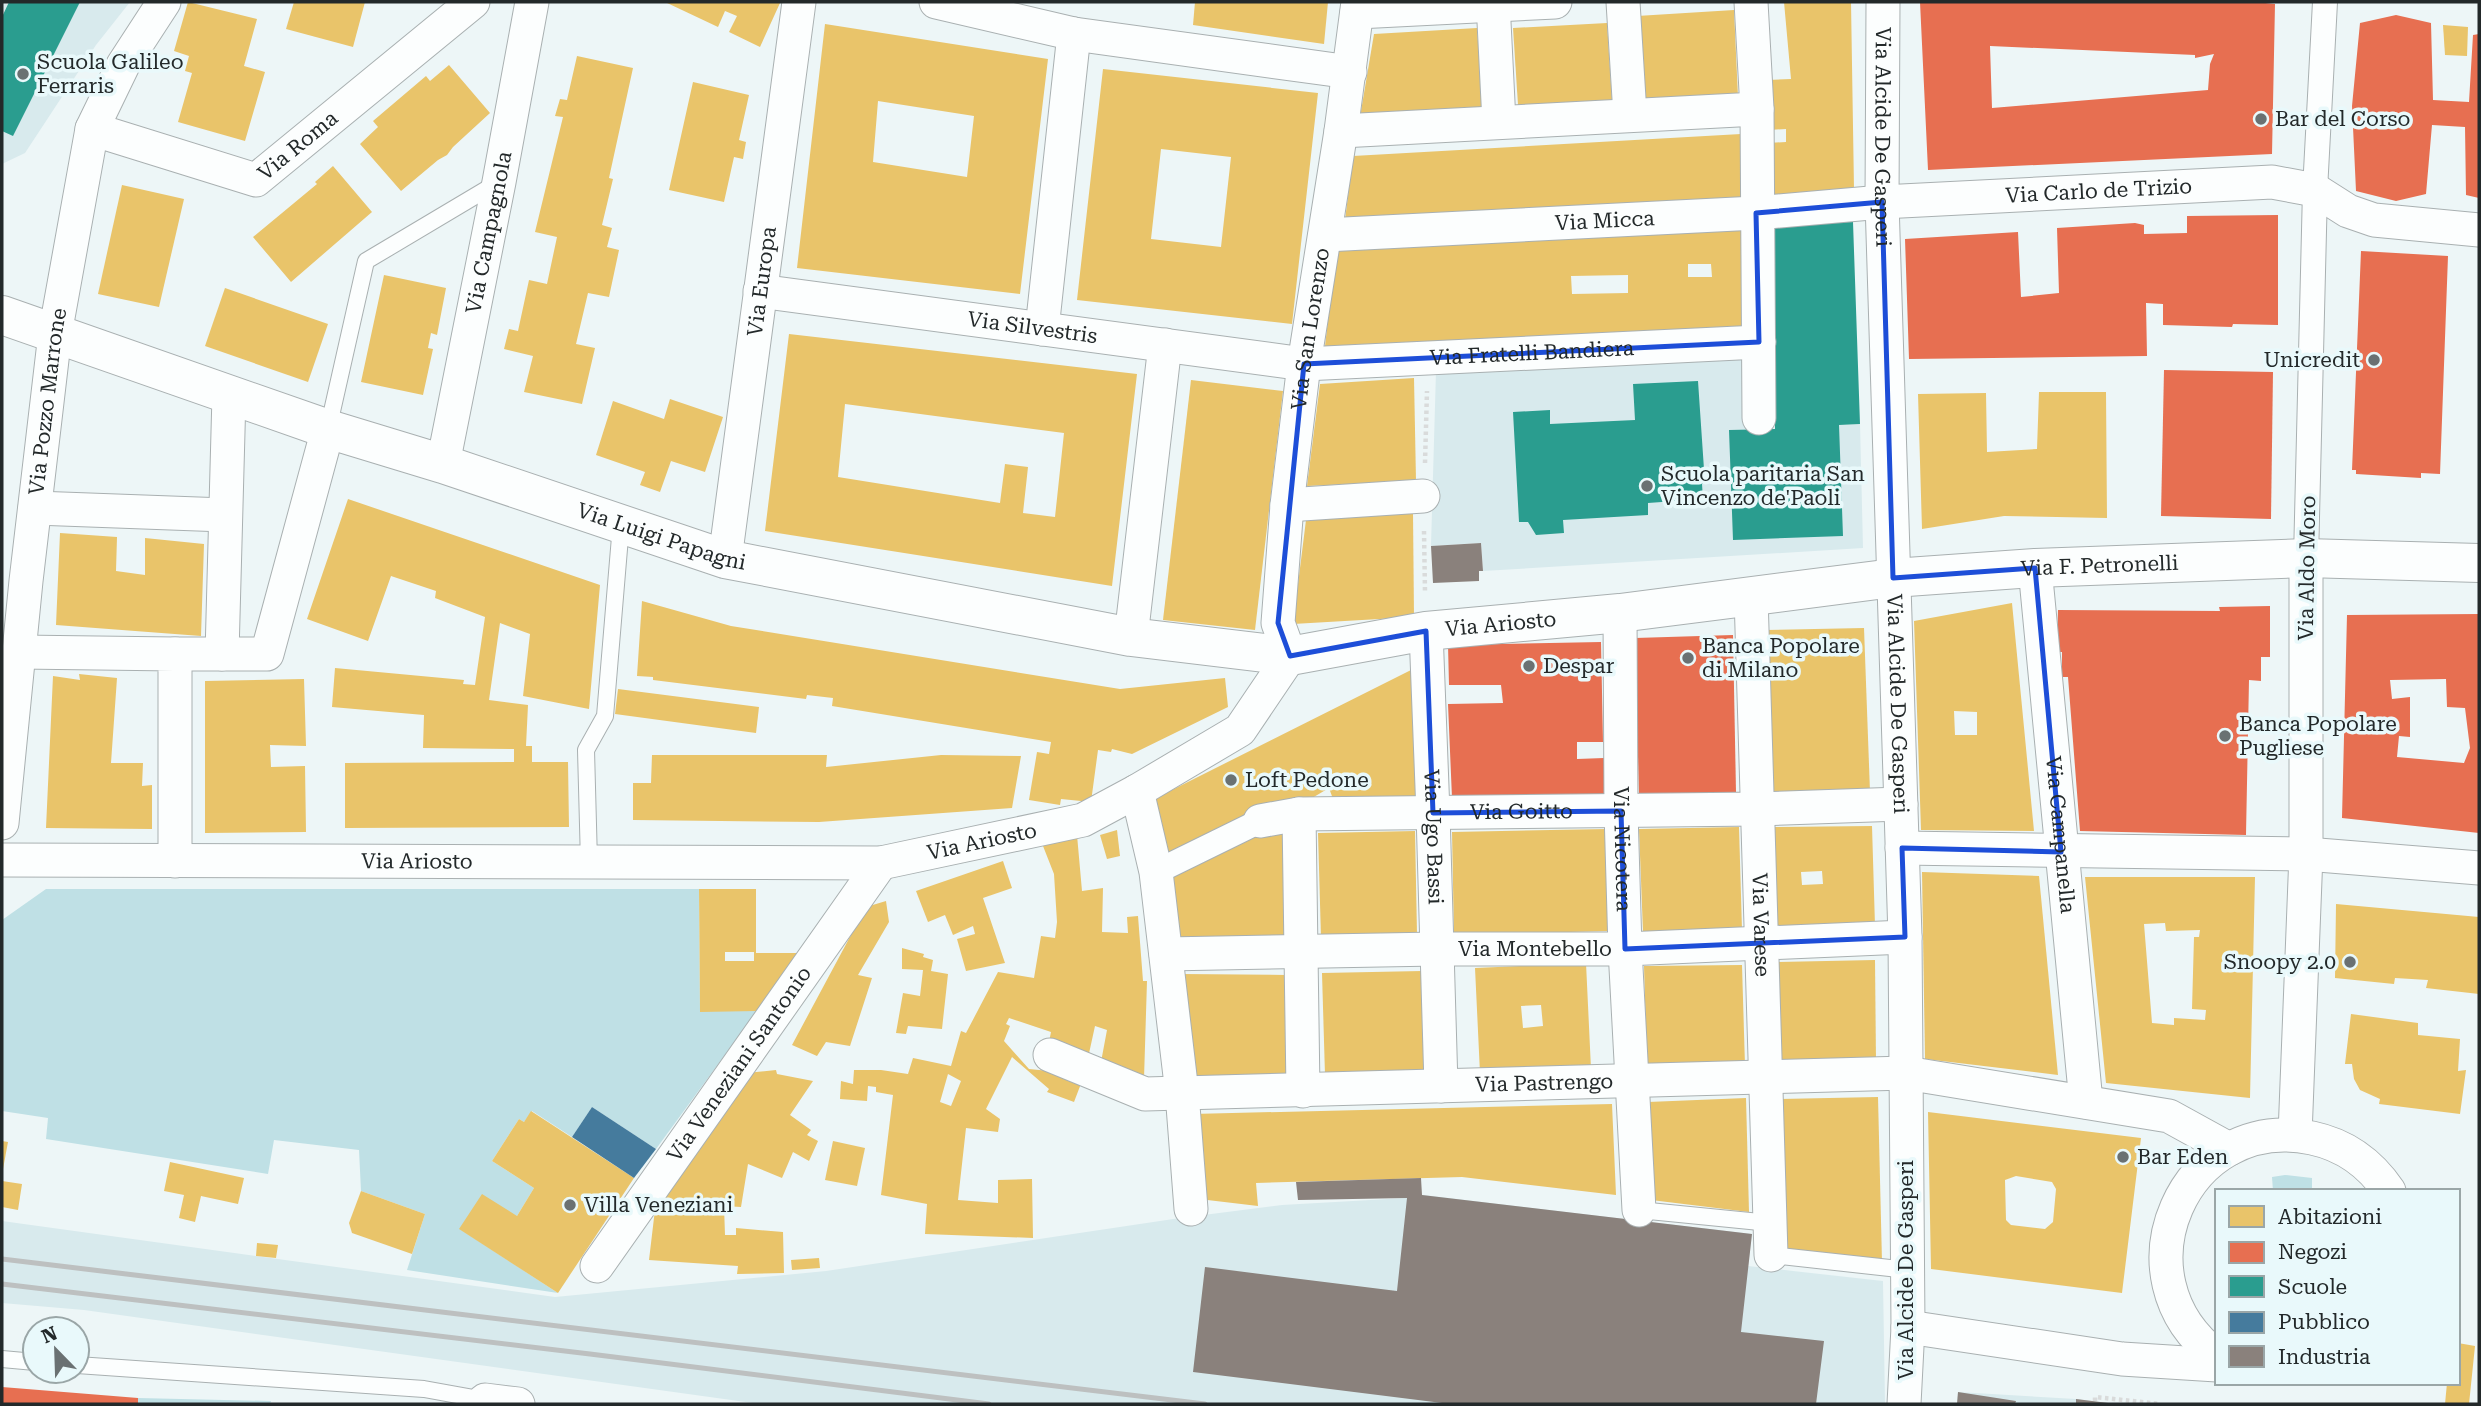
<svg xmlns="http://www.w3.org/2000/svg" width="2481" height="1406" viewBox="0 0 2481 1406" font-family="'Roboto Serif',serif">
	<rect width="100%" height="100%" fill="#edf6f7"/>
	<!-- built -->
	<g fill="#d8eaed">
		<path d="M2 2H130L96 45 25 153 2 164Z"/>
		<path d="M1746 354 1749 430 1860 424 1863 548 1483 571 1481 543 1431 546 1436 371Z"/>
		<path d="M1407 1193 1752 1234 1748 1266 1883 1281 1885 1404H760L84 1310 2 1303V1221L555 1297 826 1271 1180 1218 1282 1205 1406 1198Z"/>
		<path d="M1958 1392 2076 1399 2109 1403 1957 1404Z"/>
	</g>
	<!-- green -->
	<g fill="#bfe0e5">
		<path d="M46 889H699L700 1011H757L656 1149 592 1107 572 1137 532 1111 524 1122 519 1119 492 1161 534 1188 517 1216 460 1229 558 1293 407 1270 425 1214 361 1191 359 1150 274 1140 268 1174 46 1139 48 1118 2 1111V920Z"/>
		<path d="M2285 1175 2312 1178V1191H2273L2272 1177Z"/>
		<path d="M138 1398 271 1401 270 1404H138Z"/>
	</g>
	<!-- homes -->
	<g fill="#e9c46a" fill-rule="evenodd">
		<path d="M188 2 257 19 244 66 265 72 245 141 178 122 192 73 185 71 189 56 174 51Z"/>
		<path d="M294 2H365L353 47 286 29Z"/>
		<path d="M665 2H777L780 3 760 47 729 32 737 16 725 11 718 27Z"/>
		<path d="M1195 2H1328L1324 44 1193 25Z"/>
		<path d="M1784 2H1851L1854 189 1770 197 1768 143 1786 142V129L1769 130 1767 80 1791 79Z"/>
		<path d="M1734 10 1738 97 1643 103 1637 16Z"/>
		<path d="M1607 23 1612 100 1518 105 1513 28Z"/>
		<path d="M825 24 1048 59 1020 294 797 268ZM878 101 974 116 967 177 873 162Z"/>
		<path d="M2443 25 2468 27 2467 56 2445 55Z"/>
		<path d="M1477 28 1483 113 1360 117 1374 34Z"/>
		<path d="M577 56 633 68 609 178 613 179 602 225 612 228 607 247 619 250 609 297 588 293 576 344 595 348 582 404 524 392 533 356 504 349 509 329 518 331 529 280 547 284 557 237 535 232 563 117 555 116 560 99 567 100Z"/>
		<path d="M449 65 490 113 453 147 447 155 438 160 401 191 360 144 378 127 373 121 426 76 430 81Z"/>
		<path d="M1103 69 1318 93 1292 324 1077 300ZM1161 149 1231 157 1221 247 1151 239Z"/>
		<path d="M693 82 749 95 739 140 746 142 743 159 734 157 724 202 669 190Z"/>
		<path d="M1741 134 1743 198 1345 220 1353 156Z"/>
		<path d="M333 166 372 212 291 282 253 237 317 184 315 182Z"/>
		<path d="M122 185 184 199 159 307 98 294Z"/>
		<path d="M1744 227 1746 329 1324 355 1336 249ZM1688 264H1711L1712 277H1688ZM1628 275V293L1572 294 1571 276Z"/>
		<path d="M384 275 446 288 437 335 431 333 428 348 433 349 423 395 361 382Z"/>
		<path d="M225 288 328 324 308 382 205 346Z"/>
		<path d="M789 334 1137 374 1112 586 765 531ZM845 404 1064 433 1055 517 1023 513 1028 467 1005 464 1000 503 838 477Z"/>
		<path d="M1414 378 1416 481 1307 486 1320 384Z"/>
		<path d="M1191 380 1283 391 1255 630 1163 620Z"/>
		<path d="M2039 392H2106L2107 518 2004 516 1922 529 1918 394 1986 393 1987 452 2037 449Z"/>
		<path d="M670 399 723 417 705 472 671 461 660 492 640 485 645 472 596 455 613 401 664 419Z"/>
		<path d="M348 499 600 585 589 709 523 696 530 634 500 623 489 700 528 705 526 746H532V762H568L569 827 345 828V763L514 762V749L423 748 424 715 332 707 335 668 464 680 463 684 475 685 485 617 435 598 436 591 391 576 368 641 307 619Z"/>
		<path d="M1413 513 1414 617 1293 624 1306 520Z"/>
		<path d="M60 533 117 537 116 571 145 575V538L204 544 201 636 56 625Z"/>
		<path d="M642 601 731 626 1120 689 1225 678 1228 707 1132 754 1112 749 1111 752 1098 750 1091 802 1061 799 1060 805 1029 800 1037 752 1049 754 1051 742 832 706 833 698 807 695 806 699 653 680V677L637 676Z"/>
		<path d="M2012 603 2034 831 1921 830 1914 621ZM1954 711 1977 712V735H1955Z"/>
		<path d="M1864 628 1870 792 1772 794 1766 630Z"/>
		<path d="M1415 668 1416 799H1333L1329 788 1307 801 1165 859 1154 799Z"/>
		<path d="M79 674 117 678 111 763H143L142 786 152 785V829L46 828 53 676 80 680Z"/>
		<path d="M304 679 306 746 270 745 271 767 305 766 306 832 205 833V681Z"/>
		<path d="M618 689 759 707 756 733 615 714Z"/>
		<path d="M652 755H827L826 767 941 755 1021 756 1012 808 819 822 633 820V783H651Z"/>
		<path d="M1872 826 1875 926 1776 929 1772 827ZM1822 871 1823 884 1802 885 1801 872Z"/>
		<path d="M1739 827 1742 930 1643 932 1639 829Z"/>
		<path d="M1606 829 1608 931 1454 935 1452 832Z"/>
		<path d="M1117 830 1120 856 1107 859 1100 835Z"/>
		<path d="M1415 831 1417 934 1321 938 1318 833Z"/>
		<path d="M1257 833 1285 834 1286 938 1176 940 1168 876Z"/>
		<path d="M1077 835 1082 891 1103 888 1102 932 1128 933 1127 917 1138 916 1143 981H1147L1144 1079 1101 1062 1107 1030 1095 1026 1088 1058 1049 1042 1051 1032 1009 1018 1006 1024 1010 1026 1004 1041 1029 1069 1049 1071 1082 1081 1074 1102 1047 1092 1049 1089 1012 1057 986 1109 1000 1119 998 1132 966 1128 958 1200 998 1203V1180L1032 1179 1033 1238 925 1234 927 1204 881 1195 893 1095 876 1092V1087L868 1086 867 1101 840 1099 841 1081 853 1084 854 1070H881L908 1074 913 1058 951 1066 961 1031 966 1033 998 972 1034 978 1041 936 1055 938 1057 922 1054 874 1043 846ZM948 1074 961 1081 951 1106 940 1102Z"/>
		<path d="M1003 861 1012 888 983 898 1005 963 966 971 957 939 975 934 973 926 953 935 945 915 928 922 916 891Z"/>
		<path d="M1922 872 2039 876 2058 1075 1925 1059Z"/>
		<path d="M2085 877H2255L2250 1098 2106 1083ZM2165 923 2166 931 2200 930 2199 937H2194L2192 1009 2206 1010 2205 1020 2174 1018V1025L2152 1023 2144 924Z"/>
		<path d="M699 889H756V953H798L757 1011 700 1012ZM725 952H754V961H725Z"/>
		<path d="M886 901 889 922 858 975 872 978 850 1046 826 1042 817 1056 792 1045 866 907Z"/>
		<path d="M2336 904 2479 917V994L2426 988 2428 980 2395 978 2394 984 2335 978Z"/>
		<path d="M902 948 924 954 923 957 933 960 931 971 948 974 942 1029 908 1026 906 1034 896 1033 903 993 920 996 923 970 902 969Z"/>
		<path d="M1875 960 1876 1061 1780 1063 1776 962Z"/>
		<path d="M1586 963 1591 1069 1480 1073 1475 968ZM1541 1005 1543 1026 1523 1028 1521 1006Z"/>
		<path d="M1742 965 1745 1066 1647 1068 1644 966Z"/>
		<path d="M1422 971 1424 1074 1325 1075 1322 973Z"/>
		<path d="M1181 974 1287 975 1291 1081 1190 1079Z"/>
		<path d="M2351 1014 2418 1023V1035L2460 1039 2458 1071 2466 1070 2460 1114 2379 1104 2380 1099 2360 1090 2354 1079 2352 1064H2345Z"/>
		<path d="M776 1070 777 1074 813 1081 790 1115 811 1130 807 1135 818 1141 809 1161 793 1152 782 1178 748 1164 741 1207 724 1206 725 1235H736V1228L783 1232 784 1273 737 1274 738 1266 649 1260 656 1201 746 1073Z"/>
		<path d="M1878 1097 1882 1262 1785 1252 1780 1099Z"/>
		<path d="M1746 1098 1749 1212 1651 1200 1648 1102Z"/>
		<path d="M1612 1104 1616 1195 1462 1177 1256 1183 1258 1206 1199 1199 1192 1114Z"/>
		<path d="M531 1111 634 1178 558 1293 459 1229 482 1194 517 1216 534 1188 492 1161 519 1119 524 1122Z"/>
		<path d="M1928 1112 2141 1138 2122 1293 1931 1269ZM2016 1176 2052 1182 2056 1189 2053 1222 2045 1229 2011 1225 2006 1220 2005 1180Z"/>
		<path d="M2 1141 8 1142 3 1169H2Z"/>
		<path d="M833 1141 865 1148 857 1186 825 1180Z"/>
		<path d="M170 1162 244 1178 238 1204 201 1196 195 1222 179 1218 184 1195 164 1191Z"/>
		<path d="M2 1181 22 1184 18 1210 2 1207Z"/>
		<path d="M361 1191 425 1214 412 1254 352 1233 349 1223Z"/>
		<path d="M257 1243 278 1245 276 1258 256 1256Z"/>
		<path d="M819 1258 820 1268 792 1270 791 1260Z"/>
		<path d="M2458 1343 2475 1346 2469 1404H2445L2447 1383H2458Z"/>
	</g>
	<!-- shops -->
	<g fill="#e76f51" fill-rule="evenodd">
		<path d="M1920 2H2256L2275 4 2272 154 1928 170ZM1990 46 2195 55V58L2214 54 2210 64 2208 90 1992 108Z"/>
		<path d="M2396 15 2431 23 2433 100 2469 102 2473 35 2479 34V198L2466 195 2465 127 2432 125 2426 194 2396 201 2356 191 2352 106 2360 23Z"/>
		<path d="M2278 215V325L2233 324 2232 327 2163 325V304L2146 303 2147 356 1909 359 1905 239 2018 232 2021 297 2059 293 2057 228 2135 223 2144 225V234L2187 233V216Z"/>
		<path d="M2361 251 2448 256 2440 474 2421 473V478L2356 474V470H2352Z"/>
		<path d="M2164 370 2273 372 2271 519 2161 516Z"/>
		<path d="M2270 606V657H2261V681L2249 680 2246 835 2080 831 2068 677H2062V652H2057L2058 610 2220 611 2219 607Z"/>
		<path d="M2479 614V833L2342 818 2347 615ZM2446 679 2447 707 2465 708 2470 748 2464 763 2397 757 2399 736 2410 737V697L2392 699 2390 680Z"/>
		<path d="M1733 635 1736 792 1639 795 1635 638Z"/>
		<path d="M1601 642 1603 742H1577V759L1604 758 1607 796 1452 798 1448 704 1503 703 1501 685H1449L1448 645Z"/>
		<path d="M2 1387 138 1398V1404H2Z"/>
	</g>
	<!-- schools -->
	<g fill="#2a9d8f">
		<path d="M9 2H80L13 136 2 131V17Z"/>
		<path d="M1853 222 1860 424 1839 425 1843 536 1733 540 1729 430 1775 429 1771 319V224Z"/>
		<path d="M1698 381 1705 484H1702L1703 499 1648 503V515L1563 520 1564 533 1536 535 1528 522H1519L1513 412 1550 410V424L1635 420 1633 384Z"/>
	</g>
	<!-- public -->
	<path fill="#457b9d" d="M592 1107 656 1149 634 1178 572 1137Z"/>
	<!-- industry -->
	<g fill="#8a817c">
		<path d="M1481 543 1483 571H1479V581L1433 583 1431 546Z"/>
		<path d="M1421 1178 1422 1195 1752 1234 1741 1332 1824 1341 1816 1404H1450L1193 1372 1205 1267 1397 1291 1407 1198 1298 1200 1296 1182Z"/>
		<path d="M1958 1392 2016 1401 2015 1404H1957Z"/>
		<path d="M2076 1399 2108 1403V1404H2076Z"/>
	</g>
	<g fill="none" stroke-linecap="round" stroke-linejoin="round">
		<!-- service casing -->
		<g stroke="#a9b0b1" stroke-width="18">
			<g id="service">
				<path d="M328 429 366 261 497 183"/>
				<path d="M589 862 586 750 605 716 621 525"/>
				<path d="M1639 1210 1770 1223"/>
				<path d="M1771 1255 1908 1270"/>
				<path d="M2 1359 35 1362"/>
				<path d="M77 1365 424 1389 485 1400"/>
			</g>
		</g>
		<!-- pedestrian casing -->
		<g stroke="#a9b0b1" stroke-width="26">
			<g id="pedestrian">
				<path d="M2306 558 2315 190 2325 2"/>
				<path d="M1156 872 1260 821"/>
			</g>
		</g>
		<!-- minor casing -->
		<g stroke="#a9b0b1" stroke-width="35">
			<g id="minor">
				<path d="M936 2 1074 34 1350 72"/>
				<path d="M1493 2 1499 122"/>
				<path d="M1623 2 1630 115"/>
				<path d="M1751 2 1757 109 1759 418"/>
				<path id="s1" d="M1883 2 1882 202 1905 937 1908 1327 1904 1404"/>
				<path d="M1357 12 1555 2"/>
				<path id="s2" d="M92 129 256 180 473 2"/>
				<path d="M1341 131 1757 109"/>
				<path id="s3" d="M1325 235 1756 213 1882 202 2272 182 2315 190 2348 211 2374 220 2479 230"/>
				<path id="s4" d="M760 291 1304 364 1759 342"/>
				<path d="M1042 329 1074 34"/>
				<path id="s5" d="M443 464 499 182 532 2"/>
				<path d="M1287 505 1423 496"/>
				<path d="M35 508 225 515"/>
				<path id="s6" d="M725 559 799 2"/>
				<path id="s7" d="M2035 568 2086 1102"/>
				<path id="s8" d="M1751 596 1771 1255"/>
				<path id="s9" d="M1620 613 1621 811 1625 949 1639 1210"/>
				<path id="s10" d="M1426 631 1433 813 1441 1086"/>
				<path d="M1131 637 1165 345"/>
				<path d="M19 652 175 654V861"/>
				<path d="M175 654H267L328 429"/>
				<path d="M222 654 229 395"/>
				<path d="M1137 791 1156 872 1182 1093 1191 1209"/>
				<path d="M1299 814 1303 1091"/>
				<path id="s11" d="M1260 821 1299 814 1758 809 1901 804"/>
				<path id="s12" d="M2 823 26 581 55 334 92 129 123 65 164 2"/>
				<path d="M1902 848 2306 854 2479 868"/>
				<path id="s13" d="M2 860 881 863 1083 820 1137 791 1240 730 1290 656 1278 623 1287 505 1304 364 1341 131 1358 2"/>
				<path id="s14" d="M1166 954 1437 949H1625L1905 937"/>
				<path id="s15" d="M1050 1055 1145 1094 1906 1073 2169 1116 2229 1149"/>
				<path d="M2295 1135 2306 854V558"/>
				<path id="s16" d="M597 1266 881 863"/>
				<path d="M1908 1327 2122 1359 2217 1365"/>
				<path d="M2217 1356C2111 1277 2184 1111 2312 1138 2345 1145 2370 1163 2389 1191"/>
				<path d="M483 1404 485 1400 518 1404"/>
			</g>
		</g>
		<!-- tertiary casing -->
		<g stroke="#a9b0b1" stroke-width="40">
			<g id="tertiary">
				<path id="s17" d="M2 315 328 429 443 464 725 559 1131 637 1290 656 1426 631 1620 613 1893 578 2035 568 2306 558 2479 563"/>
			</g>
		</g>
		<!-- path -->
		<g stroke="#d9dbdb" stroke-width="4.5" stroke-dasharray="3.5 3.5" stroke-linecap="butt">
			<path d="M1425 463 1427 391"/>
			<path d="M1424 531 1425 592"/>
			<path d="M2095 1401V1397L2160 1404"/>
		</g>
		<!-- service -->
		<use href="#service" stroke="#fcfefe" stroke-width="16"/>
		<!-- pedestrian -->
		<use href="#pedestrian" stroke="#fcfefe" stroke-width="24"/>
		<!-- minor -->
		<use href="#minor" stroke="#fcfefe" stroke-width="33"/>
		<!-- tertiary -->
		<use href="#tertiary" stroke="#fcfefe" stroke-width="38"/>
		<!-- rail -->
		<g stroke="#bdc0c0" stroke-width="5">
			<path d="M2 1259 1205 1404"/>
			<path d="M2 1284 590 1354 989 1404"/>
		</g>
	</g>
	<!-- marked area -->
	<path fill="none" stroke="#1d4ed8" stroke-width="5" stroke-linejoin="round" d="M1882 202 1893 578 2035 568 2061 852 1902 848 1905 937 1625 949 1621 811 1433 813 1426 631 1290 656 1278 623 1304 364 1759 342 1756 213Z"/>
	<!-- markers -->
	<g fill="#6a7172" stroke="#e9f9fb" stroke-width="2.5">
		<circle cx="23" cy="74" r="7"/>
		<circle cx="2261" cy="119" r="7"/>
		<circle cx="2374" cy="360" r="7"/>
		<circle cx="1647" cy="486" r="7"/>
		<circle cx="1688" cy="658" r="7"/>
		<circle cx="1529" cy="666" r="7"/>
		<circle cx="2225" cy="736" r="7"/>
		<circle cx="1231" cy="780" r="7"/>
		<circle cx="2350" cy="962" r="7"/>
		<circle cx="2123" cy="1157" r="7"/>
		<circle cx="570" cy="1205" r="7"/>
	</g>
	<g text-anchor="middle" stroke-width="7" stroke-linejoin="round" paint-order="stroke">
		<!-- poi labels -->
		<g font-size="21" fill="#23292a" stroke="#e9f9fb" text-anchor="start">
			<text x="37" y="69">Scuola Galileo<tspan x="37" dy="24">Ferraris</tspan></text>
			<text x="2275" y="126">Bar del Corso</text>
			<text x="2360" y="367" text-anchor="end">Unicredit</text>
			<text x="1661" y="481">Scuola paritaria San<tspan x="1661" dy="24">Vincenzo de'Paoli</tspan></text>
			<text x="1702" y="653">Banca Popolare<tspan x="1702" dy="24">di Milano</tspan></text>
			<text x="1543" y="673">Despar</text>
			<text x="2239" y="731">Banca Popolare<tspan x="2239" dy="24">Pugliese</tspan></text>
			<text x="1245" y="787">Loft Pedone</text>
			<text x="2336" y="969" text-anchor="end">Snoopy 2.0</text>
			<text x="2137" y="1164">Bar Eden</text>
			<text x="584" y="1212">Villa Veneziani</text>
		</g>
		<!-- street labels -->
		<g font-size="21" fill="#23292a" stroke="#e9f9fb">
			<text dy="7" stroke="none"><textPath href="#s1" startOffset="135">Via Alcide De Gasperi</textPath></text>
			<text dy="7" stroke="none"><textPath href="#s2" startOffset="226">Via Roma</textPath></text>
			<text dy="7" stroke="none"><textPath href="#s3" startOffset="775">Via Carlo de Trizio</textPath></text>
			<text dy="7" stroke="none"><textPath href="#s3" startOffset="280">Via Micca</textPath></text>
			<text dy="7" stroke="none"><textPath href="#s5" startOffset="236">Via Campagnola</textPath></text>
			<text dy="7" stroke="none"><textPath href="#s6" startOffset="280">Via Europa</textPath></text>
			<text dy="7" stroke="none"><textPath href="#s4" startOffset="275">Via Silvestris</textPath></text>
			<text dy="7" stroke="none"><textPath href="#s13" startOffset="1687">Via San Lorenzo</textPath></text>
			<text dy="7" stroke="none"><textPath href="#s4" startOffset="777">Via Fratelli Bandiera</textPath></text>
			<text dy="7" stroke="none"><textPath href="#s12" startOffset="424">Via Pozzo Marrone</textPath></text>
			<text dy="7" stroke="none"><textPath href="#s17" startOffset="696">Via Luigi Papagni</textPath></text>
			<text dy="7" stroke="none"><textPath href="#s17" startOffset="2152">Via F. Petronelli</textPath></text>
			<text transform="translate(2307 568) rotate(-89)" y="7">Via Aldo Moro</text>
			<text dy="7" stroke="none"><textPath href="#s17" startOffset="1550">Via Ariosto</textPath></text>
			<text dy="7" stroke="none"><textPath href="#s1" startOffset="702">Via Alcide De Gasperi</textPath></text>
			<text dy="7" stroke="none"><textPath href="#s11" startOffset="262">Via Goitto</textPath></text>
			<text dy="7" stroke="none"><textPath href="#s7" startOffset="268">Via Campanella</textPath></text>
			<text dy="7" stroke="none"><textPath href="#s10" startOffset="206">Via Ugo Bassi</textPath></text>
			<text dy="7" stroke="none"><textPath href="#s13" startOffset="982">Via Ariosto</textPath></text>
			<text dy="7" stroke="none"><textPath href="#s9" startOffset="236">Via Nicotera</textPath></text>
			<text dy="7" stroke="none"><textPath href="#s13" startOffset="415">Via Ariosto</textPath></text>
			<text dy="7" stroke="none"><textPath href="#s8" startOffset="329">Via Varese</textPath></text>
			<text dy="7" stroke="none"><textPath href="#s14" startOffset="369">Via Montebello</textPath></text>
			<text dy="7" stroke="none"><textPath href="#s16" startOffset="247">Via Veneziani Santonio</textPath></text>
			<text dy="7" stroke="none"><textPath href="#s15" startOffset="502">Via Pastrengo</textPath></text>
			<text transform="translate(1906 1270) rotate(-90)" y="7">Via Alcide De Gasperi</text>
		</g>
	</g>
	<!-- border -->
	<rect width="2481" height="1406" fill="none" stroke="#23292a" stroke-width="7"/>
	<!-- legend -->
	<rect x="2215" y="1189" width="245" height="196" fill="#e9f9fb" stroke="#9aa6a7" stroke-width="2"/>
	<rect x="2229" y="1206" width="35" height="21" fill="#e9c46a" stroke="#9aa6a7" stroke-width="2"/>
	<text x="2278" y="1224" font-size="21" fill="#23292a">Abitazioni</text>
	<rect x="2229" y="1242" width="35" height="21" fill="#e76f51" stroke="#9aa6a7" stroke-width="2"/>
	<text x="2278" y="1259" font-size="21" fill="#23292a">Negozi</text>
	<rect x="2229" y="1276" width="35" height="21" fill="#2a9d8f" stroke="#9aa6a7" stroke-width="2"/>
	<text x="2278" y="1294" font-size="21" fill="#23292a">Scuole</text>
	<rect x="2229" y="1312" width="35" height="21" fill="#457b9d" stroke="#9aa6a7" stroke-width="2"/>
	<text x="2278" y="1329" font-size="21" fill="#23292a">Pubblico</text>
	<rect x="2229" y="1346" width="35" height="21" fill="#8a817c" stroke="#9aa6a7" stroke-width="2"/>
	<text x="2278" y="1364" font-size="21" fill="#23292a">Industria</text>
	<!-- north arrow -->
	<g transform="translate(56 1350) rotate(337)"><circle r="33" fill="#e9f9fb" stroke="#9aa6a7" stroke-width="2"/>
	<path d="M0-5L12 26L0 18L-12 26Z" fill="#6a7172"/>
	<text y="-10" font-size="19" font-weight="bold" text-anchor="middle" fill="#23292a">N</text>
	</g>
</svg>
